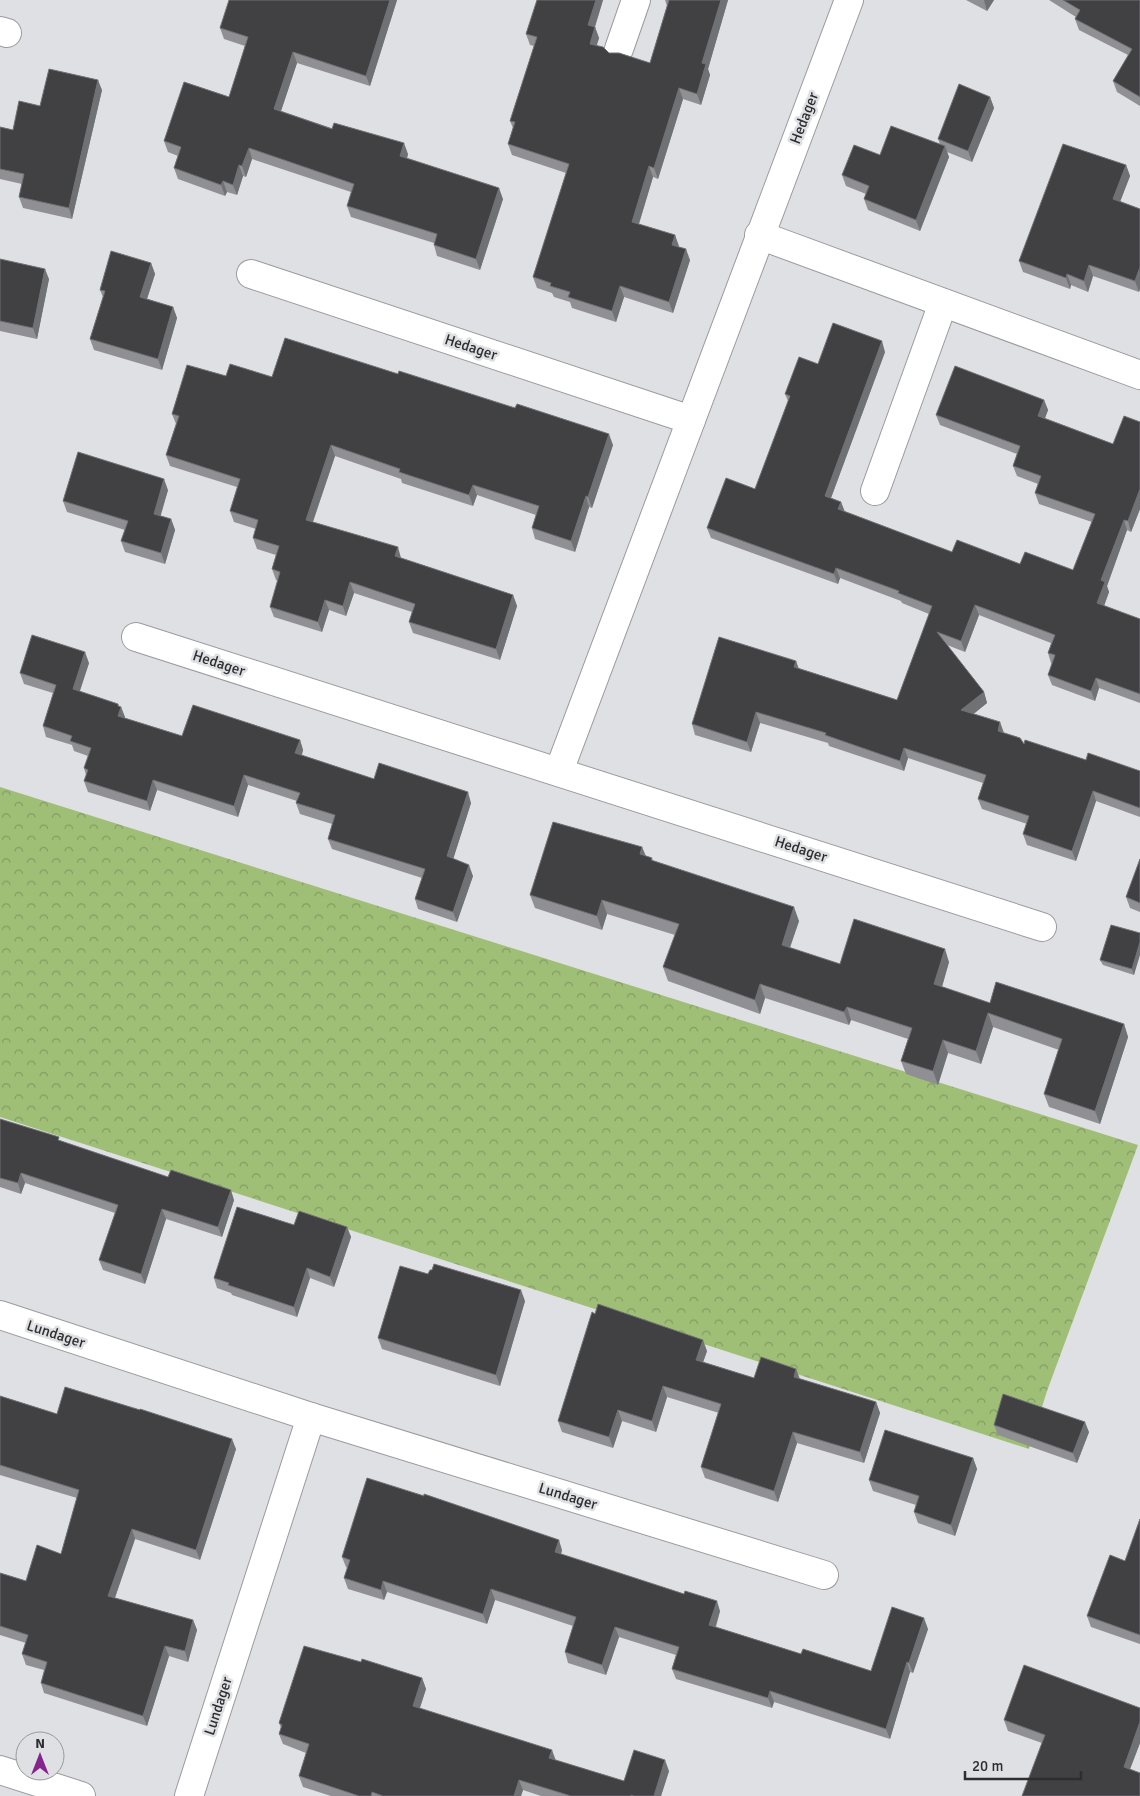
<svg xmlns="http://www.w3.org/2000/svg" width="1140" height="1796" viewBox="0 0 1140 1796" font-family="Signika,sans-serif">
	<defs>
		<pattern id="forest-crowns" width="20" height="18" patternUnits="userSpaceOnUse" patternTransform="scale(1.25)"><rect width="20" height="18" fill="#9fbf77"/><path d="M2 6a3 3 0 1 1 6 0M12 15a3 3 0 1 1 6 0" fill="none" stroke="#829c62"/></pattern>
	</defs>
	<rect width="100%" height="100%" fill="#dfe0e3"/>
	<!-- forest -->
	<path fill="url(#forest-crowns)" d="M0 787 1138 1145 1047 1391 1029 1449 0 1117Z"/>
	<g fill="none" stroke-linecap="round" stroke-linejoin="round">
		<!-- minor casing -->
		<g stroke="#9b9b9f" stroke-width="30">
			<g id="minor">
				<path d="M0 31 7 33"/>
				<path d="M619 49 636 0"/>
				<path d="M759 235 1140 375"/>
				<path d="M251 274 691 420"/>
				<path d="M875 491 943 303"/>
				<path d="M136 637 1042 927"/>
				<path d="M559 771 849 0"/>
				<path d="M0 1315 311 1417 824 1575"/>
				<path d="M0 1770 81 1796"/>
				<path d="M189 1796 311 1417"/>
			</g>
		</g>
		<!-- minor -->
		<use href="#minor" stroke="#fff" stroke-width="28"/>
	</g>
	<!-- wall -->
	<g fill="#909094">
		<path d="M397 0 370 86 297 63 281 111 408 154 407 159 503 199 480 270 437 256 434 245V243L351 217 347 206 351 192 252 159 246 177 243 176 237 195 227 192 225 196 178 179 174 168 178 156 168 152 164 141 229 97 245 46 224 39 220 28Z"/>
		<path d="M537 0H603L595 27 599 38 596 46 609 53 650 63 667 6 665 0H728L708 69 710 75 701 105 683 99 658 179 653 177 639 224 675 235 678 247 690 260 673 313 624 297 616 322 572 308 570 302 554 297 552 293 537 288 533 277 566 173 512 155 508 144 513 128 510 121 534 46 530 45 526 34Z"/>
		<path d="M966 0H994L987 11Z"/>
		<path d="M1049 0H1140V106L1117 92 1113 81 1128 55 1079 30 1075 19 1076 17Z"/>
		<path d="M102 90 72 219 23 208 19 197 22 184 0 179V127L13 130 40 106Z"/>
		<path d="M990 97 994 108 972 162 947 152 949 157 920 231 868 210 864 199 866 194 846 186 842 175 880 155 940 144 938 139Z"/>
		<path d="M1126 165 1130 176 1120 201 1140 209V289L1139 292 1093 276 1088 292 1071 285 1070 289 1023 272 1019 261Z"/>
		<path d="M0 259 49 279 37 339 0 331Z"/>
		<path d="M151 263 155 274 147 299 173 307 177 318 162 370 94 350 90 339 103 297 100 290Z"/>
		<path d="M885 352 831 498 841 502 844 511 952 552 1020 564 1073 570 1092 522 1039 504 1035 493 1038 484 1017 476 1013 466 1017 454 940 425 936 415 1044 400 1048 410 1045 418 1113 444 1140 422V509L1131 532 1127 530 1107 586 1109 592 1104 606 1140 619V703L1099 688 1095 701 1052 685 1048 675 1052 664 1051 663 1048 653 1051 643 979 615 965 652 947 645 984 692 987 703 973 714 1004 733 1024 744 1086 760 1140 771V817L1096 801 1076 861 1027 845 1023 834 1027 824 982 809 978 799 983 783 908 758 904 771 829 746 828 743 760 723 751 752 695 735 692 724 796 661 798 668 897 700 929 614 902 603 901 601 840 578 838 584 711 538 707 528 755 489 788 401 785 394 818 364Z"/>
		<path d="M226 376 272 377 613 445 592 508 589 507 575 552 535 539 532 528 536 515 477 495 473 506 402 483 401 479 335 456 313 522 401 558 513 595 517 606 500 660 413 633 409 622 412 612 354 593 346 616 329 610 322 632 274 617 270 607 278 581 276 580 272 569 276 555 257 549 253 538 256 529 234 522 230 511 237 487 170 466 166 455 176 424 172 414Z"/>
		<path d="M168 490 160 516 171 519 175 530 165 564 125 552 121 541 125 530 67 512 63 501Z"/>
		<path d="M89 663 80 691 121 707 125 718 182 736 300 740 303 750 302 755 374 779 471 803 453 859 473 876 457 922 418 909 415 899 422 878 332 849 328 839 332 824 300 814 296 803 297 801 248 785 238 817 157 790 150 811 88 792 84 781 86 775 84 768 88 756 74 751 72 745 46 737 43 726 53 693 24 684 20 673Z"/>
		<path d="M642 847 646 856 652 858 653 861 799 921 790 948 840 964 949 962 942 987 990 1003 1124 1024 1128 1037 1100 1124 1049 1107 1044 1094 1059 1050 993 1027 981 1064 948 1053 938 1085 906 1074 901 1061 908 1039 851 1020 849 1025 765 998 760 1014 668 981 663 967 675 935 607 914 602 930 535 908 530 895Z"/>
		<path d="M1140 859V912L1130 908 1126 897Z"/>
		<path d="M1140 933 1134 975 1103 965 1100 960Z"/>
		<path d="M0 1119 60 1141 234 1200 222 1237 166 1219 145 1284 103 1270 99 1260 115 1213 25 1183 21 1194 0 1187Z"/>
		<path d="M294 1225 347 1227 351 1237 334 1287 310 1278 297 1317 232 1295 231 1293 217 1288 214 1278Z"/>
		<path d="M428 1274 525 1301 500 1386 382 1349 378 1338Z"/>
		<path d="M707 1351 703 1362 754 1378 796 1369 800 1379 876 1402 880 1413 864 1463 797 1443 778 1502 705 1478 701 1467 719 1413 667 1397 656 1432 622 1421 613 1448 562 1432 558 1421Z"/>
		<path d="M0 1396 57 1414 236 1449 200 1560 135 1539 115 1598 193 1620 197 1630 188 1662 169 1656 147 1726 44 1693 41 1683 44 1670 26 1665 22 1654 26 1643 0 1635V1573L26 1581 61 1554 77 1498 0 1475Z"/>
		<path d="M994 1425 1089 1432 1077 1463 998 1435Z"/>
		<path d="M973 1458 977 1469 955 1536 918 1523 914 1512 916 1505 873 1491 869 1480Z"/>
		<path d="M1140 1519V1644L1091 1627 1087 1616 1125 1561Z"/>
		<path d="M562 1550 561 1555 720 1611 716 1627 801 1654 871 1671 928 1629 913 1673 910 1672 890 1739 774 1702 772 1708 676 1679 672 1669 676 1655 619 1637 606 1675 568 1663 565 1652 573 1626 495 1600 487 1624 387 1592 384 1600 348 1589 344 1578 347 1568 346 1567 342 1557Z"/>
		<path d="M361 1662 422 1678 426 1689 420 1708 555 1760 624 1781 669 1771 661 1796H541L523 1790 521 1796H331L303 1787 299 1776 306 1753 283 1744 279 1734 281 1728 279 1723Z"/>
		<path d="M1004 1720 1140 1743 1130 1769 1042 1743 1008 1731Z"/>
	</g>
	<!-- shaded-wall -->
	<g fill="#707174">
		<path d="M390 0H397L370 86 366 76Z"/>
		<path d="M596 0H603L592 36 588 25Z"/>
		<path d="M721 0H728L708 69 710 75 701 105 697 94 702 63Z"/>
		<path d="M984 0H994L987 11Z"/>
		<path d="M595 27 599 38 594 55 590 44Z"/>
		<path d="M293 52 297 63 278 120 274 109Z"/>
		<path d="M98 80 102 90 72 219 69 208Z"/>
		<path d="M679 88 683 99 658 179 654 168Z"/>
		<path d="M990 97 994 108 972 162 968 151Z"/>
		<path d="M404 143 408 154 404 167 400 156Z"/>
		<path d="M945 146 949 157 920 231 916 220Z"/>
		<path d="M249 148 252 159 246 177 242 166Z"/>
		<path d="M239 165 243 176 237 195 233 185Z"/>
		<path d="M1126 165 1130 176 1117 210 1113 199Z"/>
		<path d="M649 166 653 177 636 233 632 222Z"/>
		<path d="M223 181 227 192 225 196 221 185Z"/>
		<path d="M499 188 503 199 480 270 476 259Z"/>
		<path d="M675 235 679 246 676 256 672 245Z"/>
		<path d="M686 249 690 260 673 313 669 302Z"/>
		<path d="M151 263 155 274 144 308 140 297Z"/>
		<path d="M1089 265 1093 276 1088 292 1084 281Z"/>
		<path d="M1140 267V289L1139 292 1135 281Z"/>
		<path d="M45 269 49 279 37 339 33 328Z"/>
		<path d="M1067 274 1071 285 1070 289 1066 278Z"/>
		<path d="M620 286 624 297 616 322 612 311Z"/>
		<path d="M173 307 177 318 162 370 158 359Z"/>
		<path d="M882 341 885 352 828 506 825 496Z"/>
		<path d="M1044 400 1048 410 1042 426 1038 416Z"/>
		<path d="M609 434 613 445 592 508 588 497Z"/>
		<path d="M331 445 335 456 310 530 306 520Z"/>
		<path d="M164 479 168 490 158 525 154 514Z"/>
		<path d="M473 485 477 495 473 506 469 495Z"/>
		<path d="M1140 489V509L1131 532 1128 521Z"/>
		<path d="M586 496 589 507 575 552 571 541Z"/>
		<path d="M841 502 845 512 838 509Z"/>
		<path d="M171 519 175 530 165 564 161 553Z"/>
		<path d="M1124 520 1127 530 1107 586 1109 592 1101 614 1097 603 1101 580Z"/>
		<path d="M398 547 401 558 395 556Z"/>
		<path d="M836 568 840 578 838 584 834 574Z"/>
		<path d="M350 582 354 593 346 616 343 606Z"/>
		<path d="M513 595 517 606 500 660 496 649Z"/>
		<path d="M325 600 329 610 322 632 318 622Z"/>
		<path d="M975 605 979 615 965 652 961 641Z"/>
		<path d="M85 652 89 663 77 699 73 689Z"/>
		<path d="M796 661 800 672 794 667Z"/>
		<path d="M1096 678 1099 688 1095 701 1091 691Z"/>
		<path d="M984 692 987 703 965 721 961 710Z"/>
		<path d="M118 704 120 710 121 707 125 717 122 726 118 716Z"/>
		<path d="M756 712 760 723 751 752 747 742Z"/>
		<path d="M1000 722 1004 733 1001 742 998 731Z"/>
		<path d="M300 740 303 750 299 764 295 753Z"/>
		<path d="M904 748 908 758 904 771 900 761Z"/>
		<path d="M244 775 248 785 238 817 234 806Z"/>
		<path d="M153 780 157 790 150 811 147 801Z"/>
		<path d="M1093 791 1096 801 1076 861 1072 851Z"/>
		<path d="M468 792 471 803 451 866 447 856Z"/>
		<path d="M642 847 647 860 640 854Z"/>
		<path d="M469 865 473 876 457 922 453 912Z"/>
		<path d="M602 900 607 914 602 930 597 916Z"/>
		<path d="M794 907 799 921 786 958 782 945Z"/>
		<path d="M1140 942V955L1134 975 1132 969Z"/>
		<path d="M945 949 949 962 939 997 934 984Z"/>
		<path d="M760 984 765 998 760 1014 755 1000Z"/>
		<path d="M847 1007 851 1020 849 1025 844 1012Z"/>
		<path d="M988 1013 993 1027 981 1064 976 1051Z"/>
		<path d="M1124 1024 1128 1037 1100 1124 1095 1111Z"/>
		<path d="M943 1040 948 1053 938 1085 933 1071Z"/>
		<path d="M21 1173 25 1183 21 1194 18 1183Z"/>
		<path d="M231 1190 234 1200 222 1237 218 1227Z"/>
		<path d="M162 1209 166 1219 145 1284 141 1274Z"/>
		<path d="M347 1227 351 1237 334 1287 330 1277Z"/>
		<path d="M307 1268 310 1278 297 1317 294 1307Z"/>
		<path d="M521 1290 525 1301 500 1386 496 1375Z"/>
		<path d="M703 1340 707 1351 700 1371 696 1360Z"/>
		<path d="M796 1369 800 1380 794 1377Z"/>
		<path d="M663 1386 667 1397 656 1432 652 1421Z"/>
		<path d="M876 1402 880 1413 864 1463 860 1452Z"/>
		<path d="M618 1410 622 1421 613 1448 609 1437Z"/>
		<path d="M1085 1422 1089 1432 1077 1463 1073 1453Z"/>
		<path d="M793 1432 797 1443 778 1502 774 1491Z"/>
		<path d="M232 1439 236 1449 200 1560 196 1550Z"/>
		<path d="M973 1458 977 1469 955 1536 951 1525Z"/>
		<path d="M132 1529 135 1539 112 1606 108 1596Z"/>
		<path d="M559 1540 562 1550 558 1563 555 1552Z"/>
		<path d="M383 1581 387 1592 384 1600 381 1590Z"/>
		<path d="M491 1589 495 1600 487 1624 483 1614Z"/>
		<path d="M717 1601 720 1611 713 1635 709 1625Z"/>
		<path d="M924 1618 928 1629 913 1673 909 1663Z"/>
		<path d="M193 1620 197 1630 188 1662 185 1651Z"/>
		<path d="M615 1627 619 1637 606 1675 602 1665Z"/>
		<path d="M165 1646 169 1656 147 1726 143 1716Z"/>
		<path d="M907 1662 910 1672 890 1739 886 1729Z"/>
		<path d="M422 1678 426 1689 417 1716 413 1706Z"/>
		<path d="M770 1691 774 1702 772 1708 768 1698Z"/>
		<path d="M1140 1722V1743L1127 1777 1124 1767Z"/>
		<path d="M552 1750 556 1761 549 1758Z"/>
		<path d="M665 1760 669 1771 661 1796H654Z"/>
		<path d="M519 1780 523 1790 521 1796H514Z"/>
	</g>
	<!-- building -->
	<g fill="#414144" stroke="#707174">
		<path d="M229 0H390L366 76 293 52 274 109 332 129 334 123 404 143 400 156 499 188 476 259 434 245 437 234 347 206 354 184 249 148 242 166 239 165 233 185 223 181 221 185 174 168 181 147 164 141 184 82 229 97 248 37 220 28Z"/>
		<path d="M537 0H596L588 25 595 27 590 44 603 47 609 53H619L650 63 669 0H721L702 63 706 64 697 94 679 88 654 168 649 166 632 222 675 235 672 245 686 249 669 302 620 286 612 311 568 297 570 292 550 286 551 283 533 277 569 164 508 144 515 122 510 121 537 37 526 34Z"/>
		<path d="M1063 0H1140V97L1113 81 1132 49 1075 19 1080 10Z"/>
		<path d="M49 69 98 80 69 208 19 197 24 174 0 169V127L13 130 19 101 40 106Z"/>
		<path d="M959 84 990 97 968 151 938 139Z"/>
		<path d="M891 126 945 146 916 220 864 199 869 186 842 175 854 145 880 155Z"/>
		<path d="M1063 144 1126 165 1113 199 1140 209V267L1135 281 1089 265 1084 281 1067 274 1066 278 1019 261Z"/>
		<path d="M111 251 151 263 140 297 173 307 158 359 90 339 105 291 100 290Z"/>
		<path d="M0 259 45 269 33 328 0 321Z"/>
		<path d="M833 323 882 341 825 496 841 502 838 509 952 552 957 540 1020 564 1025 552 1073 570 1095 514 1035 493 1041 476 1013 466 1020 446 936 415 955 366 1044 400 1038 416 1113 444 1124 416 1140 422V489L1128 521 1124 520 1101 580 1105 582 1097 603 1140 619V694L1096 678 1091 691 1048 675 1055 655 1048 653 1055 635 975 605 961 641 937 632 984 692 961 710 1000 722 998 731 1020 738 1024 744 1025 740 1086 760 1088 753 1140 771V808L1093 791 1072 851 1023 834 1029 816 978 799 986 775 904 748 900 761 825 735 826 733 756 712 747 742 692 724 719 637 796 661 794 667 897 700 932 606 898 593 899 591 836 568 834 574 707 528 726 478 755 489 790 396 785 394 799 357 818 364Z"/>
		<path d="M285 338 398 374 399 371 515 408 517 404 609 434 588 497 586 496 571 541 532 528 539 506 473 485 469 495 399 472 400 469 331 445 306 520 398 547 395 556 513 595 496 649 409 622 415 604 350 582 343 606 325 600 318 622 270 607 280 572 272 569 279 546 253 538 258 520 230 511 240 479 166 455 179 416 172 414 187 365 226 376 230 364 272 377Z"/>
		<path d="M78 452 164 479 154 514 171 519 161 553 121 541 128 521 63 501Z"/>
		<path d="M32 635 85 652 73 689 118 704V706L121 707 118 716 182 736 193 705 300 740 295 753 374 779 379 763 468 792 447 856 469 865 453 912 415 899 425 869 328 839 335 815 296 803 300 793 244 775 234 806 153 780 147 801 84 781 88 770 84 768 91 748 70 741 72 736 43 726 56 685 20 673Z"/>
		<path d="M553 822 642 847 640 854 652 858 651 860 794 907 782 945 840 964 854 919 945 949 934 984 990 1003 996 982 1124 1024 1095 1111 1044 1094 1062 1039 988 1013 976 1051 943 1040 933 1071 901 1061 912 1028 847 1007 844 1012 760 984 755 1000 663 967 679 924 602 900 597 916 530 895Z"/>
		<path d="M1140 859V903L1126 897Z"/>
		<path d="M1111 925 1140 933V942L1132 969 1100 960Z"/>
		<path d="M0 1119 59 1137 58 1140 168 1177 171 1170 231 1190 218 1227 162 1209 141 1274 99 1260 118 1205 21 1173 18 1183 0 1178Z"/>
		<path d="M237 1207 294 1225 299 1211 347 1227 330 1277 307 1268 294 1307 228 1285 229 1283 214 1278Z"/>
		<path d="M434 1264 521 1290 496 1375 378 1338 400 1266 428 1274 430 1270H432Z"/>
		<path d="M598 1304 703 1340 696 1360 754 1378 761 1357 796 1369 794 1377 876 1402 860 1452 793 1432 774 1491 701 1467 721 1404 663 1386 652 1421 618 1410 609 1437 558 1421 592 1312 595 1314Z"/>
		<path d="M65 1387 140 1410V1409L232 1439 196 1550 132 1529 108 1596 193 1620 185 1651 165 1646 143 1716 41 1683 47 1662 22 1654 28 1635 0 1626V1573L26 1581 37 1545 61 1554 79 1490 0 1465V1396L57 1414Z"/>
		<path d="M1003 1394 1085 1422 1073 1453 994 1425Z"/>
		<path d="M885 1430 973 1458 951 1525 914 1512 919 1496 869 1480Z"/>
		<path d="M367 1478 424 1496V1494L559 1540 555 1552 684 1594 685 1591 717 1601 709 1625 801 1654 803 1649 871 1671 892 1607 924 1618 909 1663 907 1662 886 1729 770 1691 768 1698 672 1669 679 1647 615 1627 602 1665 565 1652 576 1617 491 1589 483 1614 383 1581 381 1590 344 1578 350 1560 342 1557Z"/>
		<path d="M1140 1519V1635L1087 1616 1110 1555 1125 1561Z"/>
		<path d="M304 1646 361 1662 362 1659 422 1678 413 1706 552 1750 549 1758 624 1781 634 1750 665 1760 654 1796H634L631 1795V1796H571L519 1780 514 1796H383L372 1792 371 1796H359L299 1776 309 1744 279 1734 282 1725 279 1723Z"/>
		<path d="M1024 1665 1140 1708V1722L1124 1767 1140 1773V1796H1022L1045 1735 1004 1720Z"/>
	</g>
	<g text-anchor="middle" stroke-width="5" stroke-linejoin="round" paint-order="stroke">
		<!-- street labels -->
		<g font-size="15" fill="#2e2e30" stroke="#dfe0e3">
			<text transform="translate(804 118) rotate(-69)" y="5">Hedager</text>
			<text transform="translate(471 347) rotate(18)" y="5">Hedager</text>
			<text transform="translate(219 663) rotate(18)" y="5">Hedager</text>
			<text transform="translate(801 849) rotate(18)" y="5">Hedager</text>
			<text transform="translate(56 1334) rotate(18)" y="5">Lundager</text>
			<text transform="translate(568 1496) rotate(17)" y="5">Lundager</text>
			<text transform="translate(218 1706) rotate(-72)" y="5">Lundager</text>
		</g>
	</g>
	<!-- north arrow -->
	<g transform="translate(40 1756)"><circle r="24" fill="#dfe0e3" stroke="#98999b"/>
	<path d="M0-4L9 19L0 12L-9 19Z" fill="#86248e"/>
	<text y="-8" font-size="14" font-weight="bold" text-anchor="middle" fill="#2e2e30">N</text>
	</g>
	<!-- scale -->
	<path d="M965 1771v8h116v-8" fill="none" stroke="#2e2e30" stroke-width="2.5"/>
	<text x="972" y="1771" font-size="15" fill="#2e2e30" stroke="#dfe0e3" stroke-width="4" paint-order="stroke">20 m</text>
</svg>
